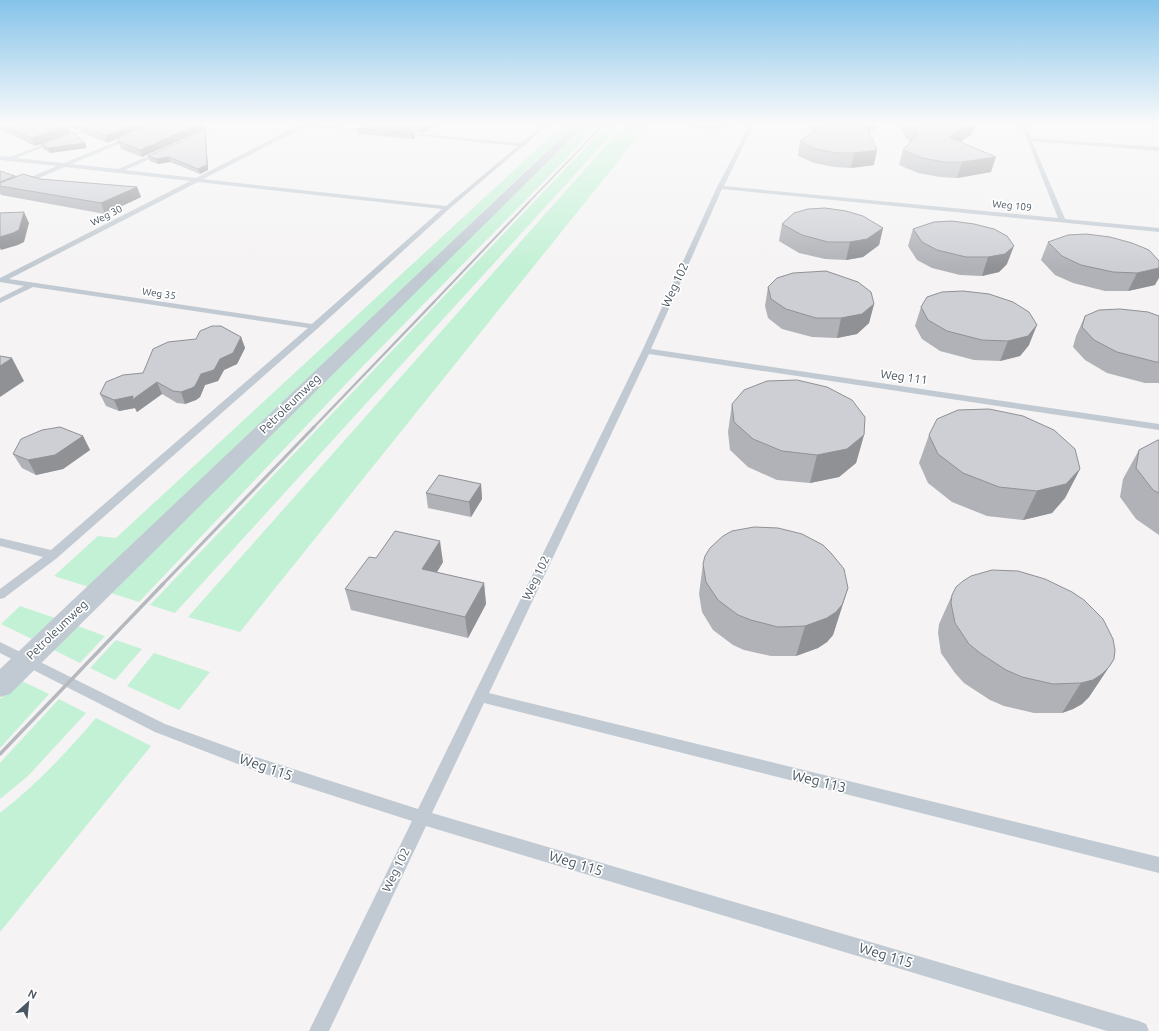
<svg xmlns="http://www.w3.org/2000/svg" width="1159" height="1031" viewBox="0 0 1159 1031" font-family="Ubuntu,sans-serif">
	<rect width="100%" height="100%" fill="#f5f3f3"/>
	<!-- green -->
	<g fill="#c3f1d5">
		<path d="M564 124H575L89 587 54 576 98 536 116 538Z"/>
		<path d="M587 124H600L363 366 139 602 108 592Z"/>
		<path d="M608 124H621L175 613 150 605Z"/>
		<path d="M625 124H648L240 632 188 617Z"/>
		<path d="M20 606 55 618 32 639 1 624Z"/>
		<path d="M75 625 105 636 80 663 52 649Z"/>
		<path d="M116 640 142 649 115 680 90 668Z"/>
		<path d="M154 653 210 672 179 710 127 686Z"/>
		<path d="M20 680 49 694 0 748V699Z"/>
		<path d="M59 699 86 713 28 776 0 799V763Z"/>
		<path d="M96 718 151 746 0 932V813C36 785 67 752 96 718Z"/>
	</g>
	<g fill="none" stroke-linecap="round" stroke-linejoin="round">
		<!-- service -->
		<g fill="#c1cad2" fill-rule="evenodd">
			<path d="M97 124H103L16 158 64 163 132 135 134 136V138L71 164 118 169 162 150 164 151V153L125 170 196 178 299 125 297 124 372 130 374 132 306 126 203 179 446 206 518 146 401 134 399 132 521 143 544 124H549L526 144V146H523L449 209 317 329 57 558 4 598 0 599V589L43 557 0 546V538L51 550 308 328 33 287 0 303V298L24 286 0 282V278L190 181 65 167 0 194V190L57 166 0 160V156L10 157ZM198 182 442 209 312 324 9 279Z"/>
			<path d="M686 124 710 126 734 124C724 130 695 131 686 124Z"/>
			<path d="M750 124H754L724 186 1058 218 1021 124H1025L1031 138 1159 147V151L1032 141 1065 219 1159 228V232L722 189 651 349 1159 424V430L649 354 489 693 1159 857V873L484 703 432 813 1139 1021 1146 1024 1149 1031H1107L426 826 329 1031H309L412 821 256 771 155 732 0 653V642L165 724 256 757 418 809 642 351 717 187Z"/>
			<path d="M208 130 212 131 194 140 189 139Z"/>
		</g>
		<!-- minor -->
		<path fill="#c1cad2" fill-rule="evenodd" d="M576 124H586L10 694 0 697V669Z"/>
		<!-- rail-far4 -->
		<path stroke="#b5b8bd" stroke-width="1.5" d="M528 203 604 124"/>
		<!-- rail-far3 -->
		<path stroke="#b5b8bd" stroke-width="2" d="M433 303 529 202"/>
		<!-- rail-far2 -->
		<path stroke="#b5b8bd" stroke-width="2.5" d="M313 428 434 302"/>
		<!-- rail-far1 -->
		<path stroke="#b5b8bd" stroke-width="3" d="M162 585 314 427"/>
		<!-- rail -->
		<path stroke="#b5b8bd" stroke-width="3.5" d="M0 754 163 584"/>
	</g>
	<!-- wall -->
	<g fill="#b0b2b7">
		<path d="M0 124H205L206 129 142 157 121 149 118 141 119 138 107 143 83 133 81 128 76 130 68 127 70 133 35 146 1 130 0 128Z"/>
		<path d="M368 124H441L435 128 431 127 423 133 369 128Z"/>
		<path d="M809 124H878V127L869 131 874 165 851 168 834 167 814 163 798 156 800 141 813 131Z"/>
		<path d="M901 124H975L972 134 960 142 991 172 957 178 940 177 918 173 899 165 903 150 910 142 900 130Z"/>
		<path d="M357 129 414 133 415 138 413 139 358 134Z"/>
		<path d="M206 136 208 170 200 174 170 162 158 164 150 161 148 156Z"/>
		<path d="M41 144 87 148 50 153 43 149Z"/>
		<path d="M0 171 16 177 137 187 141 197 105 214 1 195 0 193Z"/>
		<path d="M782 224 883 228 879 245 863 257 846 260 825 259 799 253 779 241Z"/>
		<path d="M913 229 1007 264 999 272 982 276 960 275 932 268 917 260 908 246Z"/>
		<path d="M1086 234 1155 285 1128 291H1105L1073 283 1055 275 1041 260 1048 242Z"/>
		<path d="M768 287 874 304 869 323 857 334 837 338 812 337 782 329 768 318 765 306Z"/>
		<path d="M921 307 1029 345 1020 356 1000 361 974 360 940 351 922 339 915 326Z"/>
		<path d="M1085 316H1159V383H1145L1107 373 1085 360 1073 347 1076 336Z"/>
		<path d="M241 337 245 348 237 364 224 370 218 381 205 385 200 397 196 400 185 404 177 403 162 394 137 412 135 408 119 411 106 406 100 394 143 373 196 339Z"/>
		<path d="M732 404 864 435 856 463 839 477 810 483 777 480 748 467 730 450 728 432Z"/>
		<path d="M929 435 1080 469 1065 498 1052 513 1023 520 987 516 952 502 928 483 919 463Z"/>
		<path d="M83 436 90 450 63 469 36 475 22 468 13 454Z"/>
		<path d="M1159 440V535L1136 519 1120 497 1123 479 1139 450Z"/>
		<path d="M481 484 482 499 471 517 428 508 426 493Z"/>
		<path d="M376 558 443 562 437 572 484 583 486 604 468 638 351 610 345 589Z"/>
		<path d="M703 564 848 588 833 635 827 642 818 648 796 656H771L744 650 733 645 713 630 702 612 699 594Z"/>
		<path d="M952 595 1109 667 1089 697 1082 704 1073 709 1062 713H1034L1004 706 990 700 964 683 955 673 941 653 938 633 939 624Z"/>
	</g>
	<!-- shaded-wall -->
	<g fill="#909195">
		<path d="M74 124H94L81 126V128L76 130Z"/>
		<path d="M134 124H149V126L107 143 105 136Z"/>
		<path d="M200 124H205L206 129 142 157 140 150Z"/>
		<path d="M422 124H431V127L423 133Z"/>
		<path d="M434 124H441L435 128Z"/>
		<path d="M865 124H878V127L862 135Z"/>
		<path d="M970 124H975L972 134 945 152 949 137Z"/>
		<path d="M67 125 70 133 35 146 32 138Z"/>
		<path d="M205 131 206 136 208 170 200 174 198 169Z"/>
		<path d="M414 133 415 138 413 139 412 134Z"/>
		<path d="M85 143 87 148 50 153 48 148Z"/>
		<path d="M877 150 874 165 851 168 854 153Z"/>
		<path d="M169 157 170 162 158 164 156 159Z"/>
		<path d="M996 157 991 172 957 178 962 162Z"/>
		<path d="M15 176 18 181 0 186V182Z"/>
		<path d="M137 187 141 197 105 214 101 203Z"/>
		<path d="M24 212 29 223 24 242 18 245 1 250 0 248V237Z"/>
		<path d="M883 228 879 245 863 257 846 260 850 242Z"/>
		<path d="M1014 246 1007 264 999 272 982 276 988 257Z"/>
		<path d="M1159 268V278L1155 285 1128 291 1137 273Z"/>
		<path d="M874 304 869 323 857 334 837 338 841 318Z"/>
		<path d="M1037 325 1029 345 1020 356 1000 361 1008 341Z"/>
		<path d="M241 337 245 348 237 364 224 370 218 381 205 385 200 397 196 400 185 404 181 392 201 374 220 359Z"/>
		<path d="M12 358 24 381 0 397V366Z"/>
		<path d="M157 382 162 394 137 412 135 408 119 411 114 400Z"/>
		<path d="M864 435 856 463 839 477 810 483 817 455Z"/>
		<path d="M83 436 90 450 63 469 36 475 28 460Z"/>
		<path d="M1080 469 1065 498 1052 513 1023 520 1037 491Z"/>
		<path d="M481 484 482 499 471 517 469 502Z"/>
		<path d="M440 541 443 562 426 590 422 569Z"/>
		<path d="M484 583 486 604 468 638 465 617Z"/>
		<path d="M848 588 833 635 827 642 818 648 796 656 805 626Z"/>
		<path d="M1109 667 1089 697 1082 704 1073 709 1062 713 1081 683Z"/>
	</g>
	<!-- building -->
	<g fill="#cdcfd5" stroke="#909195">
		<path d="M0 124H65L67 125 32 138Z"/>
		<path d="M87 124H134L105 136 81 126Z"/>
		<path d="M151 124H200L140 150 118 141 119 137Z"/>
		<path d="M820 124H866L877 150 854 153H837L816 149 800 141 821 126Z"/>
		<path d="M910 124H970L949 137 996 157 962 162H944L922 158 903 150 919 133Z"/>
		<path d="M360 128 414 133 412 134 357 129Z"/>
		<path d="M205 131 207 165 198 169 169 157 156 159 148 156Z"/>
		<path d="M73 132 85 143 48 148 41 144Z"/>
		<path d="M0 171 15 176 0 182Z"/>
		<path d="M23 174 40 179 137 187 101 203 0 186V183Z"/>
		<path d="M825 208 846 211 863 216 883 228 867 239 850 242H828L802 235 782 224 794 213 808 209Z"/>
		<path d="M24 212 19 230 13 233 0 237V213Z"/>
		<path d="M952 221 974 224 994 229 1007 236 1014 246 1005 254 988 257H966L937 250 922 242 913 229 934 222Z"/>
		<path d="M1086 234 1110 237 1132 243 1149 250 1159 261V268L1137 273 1113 272 1081 265 1062 256 1048 242 1068 235Z"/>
		<path d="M826 271 858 282 871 292 874 304 862 314 841 318H816L786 309 771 299 768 287 777 278 793 273Z"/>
		<path d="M963 291 989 294 1013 302 1029 312 1037 325 1028 336 1008 341 982 340 947 331 928 320 921 307 927 297 942 292Z"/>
		<path d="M1120 309 1148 312 1159 316V362H1156L1117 352 1094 340 1082 327 1085 316 1099 310Z"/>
		<path d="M212 326H221L241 337 233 353 220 359 214 370 201 374 195 386 192 388 181 392 173 391 157 382 132 400 133 396 114 400 100 394 106 382 123 375 143 373 153 349 168 342 196 339 200 331Z"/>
		<path d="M0 356 12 358 0 366Z"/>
		<path d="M797 380 827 387 852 400 865 417 864 435 847 449 817 455 782 451 753 439 734 422 732 404 744 390 767 381Z"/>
		<path d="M989 409 1023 416 1054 430 1075 449 1080 469 1066 484 1037 491 999 487 963 473 938 454 929 435 937 419 958 410Z"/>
		<path d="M60 427 83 436 55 455 28 460 13 454 21 439 42 430Z"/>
		<path d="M1158 440H1159V493L1153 490 1136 468 1139 450Z"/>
		<path d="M439 475 481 484 469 502 426 493Z"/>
		<path d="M754 527 778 528 802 534 823 545 831 553 844 569 848 588 842 605 836 612 827 618 805 626 778 627 751 620 738 615 718 600 706 582 703 564 705 556 710 548 723 536 732 531Z"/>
		<path d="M395 531 440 541 422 569 484 583 465 617 345 589 369 557 376 558Z"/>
		<path d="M992 570 1018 571 1045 579 1072 592 1084 600 1103 619 1113 639 1115 650 1114 659 1109 667 1102 674 1093 680 1081 683 1053 684 1022 677 1006 670 980 653 969 644 955 623 951 603 952 595 956 587 963 581 971 576Z"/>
	</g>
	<!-- sky -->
	<linearGradient id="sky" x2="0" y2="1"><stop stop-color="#85c3ea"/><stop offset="0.46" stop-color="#fafafa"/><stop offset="1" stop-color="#fafafa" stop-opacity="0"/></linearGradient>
	<rect width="1159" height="268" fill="url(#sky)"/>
	<g text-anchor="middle" stroke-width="3.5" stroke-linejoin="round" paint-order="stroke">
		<!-- far-street labels -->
		<g font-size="10" fill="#4a5661" stroke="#fff">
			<text transform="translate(1012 205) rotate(6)" y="4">Weg 109</text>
			<text transform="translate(106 215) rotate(-27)" y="4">Weg 30</text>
			<text transform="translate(159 293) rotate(8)" y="4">Weg 35</text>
		</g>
		<!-- street labels -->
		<g font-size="12" fill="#4a5661" stroke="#fff">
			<text transform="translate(675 285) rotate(-65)" y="4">Weg 102</text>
			<text transform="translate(904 377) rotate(8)" y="4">Weg 111</text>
			<text transform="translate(290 404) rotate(-44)" y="4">Petroleumweg</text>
			<text transform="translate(536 578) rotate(-64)" y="4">Weg 102</text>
			<text transform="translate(57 630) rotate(-44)" y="4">Petroleumweg</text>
			<text transform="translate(396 870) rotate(-64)" y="4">Weg 102</text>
		</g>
		<!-- near-street labels -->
		<g font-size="14" fill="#4a5661" stroke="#fff">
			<text transform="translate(266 767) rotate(19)" y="5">Weg 115</text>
			<text transform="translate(819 781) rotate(14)" y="5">Weg 113</text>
			<text transform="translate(576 863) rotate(17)" y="5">Weg 115</text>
			<text transform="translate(886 955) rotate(17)" y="5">Weg 115</text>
		</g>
	</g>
	<!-- north arrow -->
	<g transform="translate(28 1003) rotate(27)" stroke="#ffffff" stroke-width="3" paint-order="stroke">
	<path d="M0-3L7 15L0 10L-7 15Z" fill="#4a5661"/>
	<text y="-6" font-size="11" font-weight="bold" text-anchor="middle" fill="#4a5661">N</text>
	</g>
</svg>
